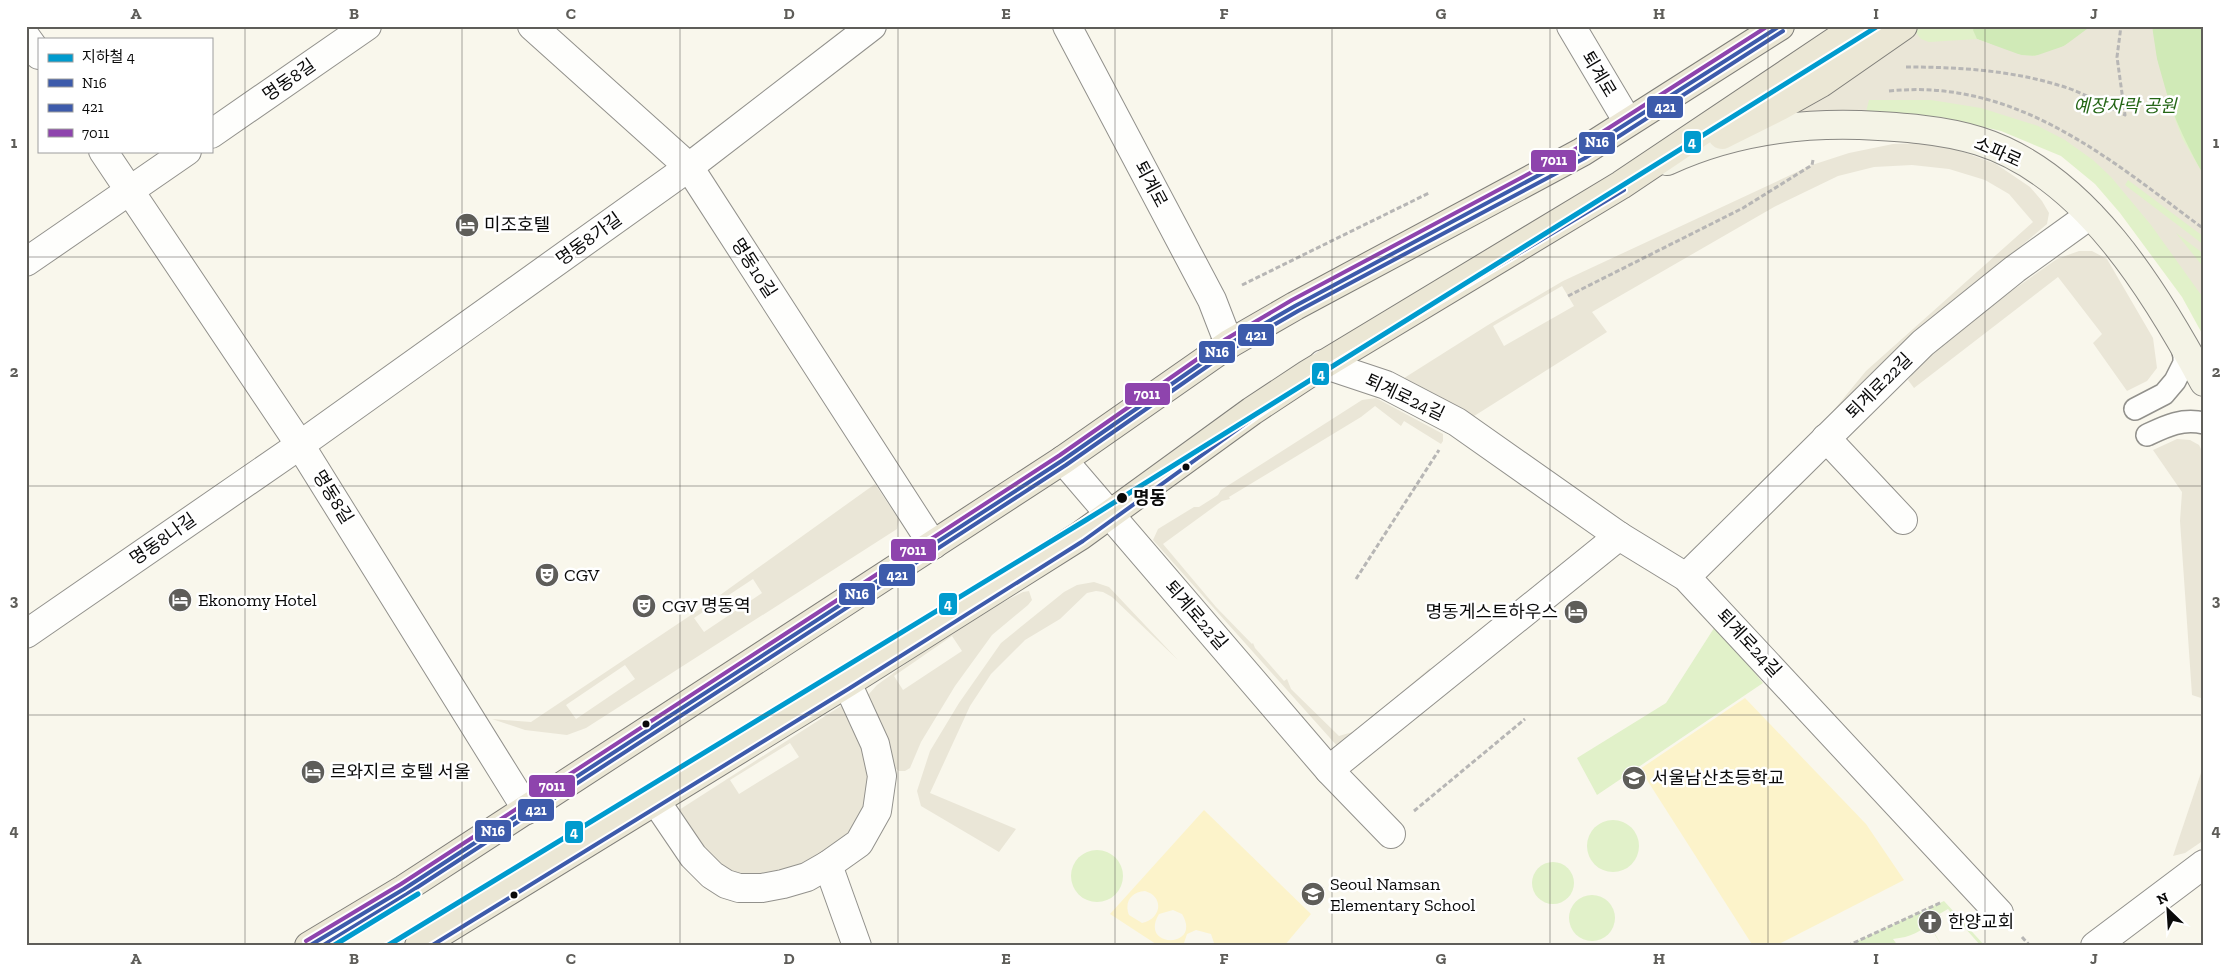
<svg xmlns="http://www.w3.org/2000/svg" width="2230" height="972" viewBox="0 0 2230 972" font-family="'Zilla Slab','Noto Sans KR',serif">
	<rect width="100%" height="100%" fill="#f9f7ec"/>
	<!-- green -->
	<g fill="#e1f1c9">
		<path d="M1916 26H2204V337L2182 297 2120 213 2095 184 2061 156 2001 131 1941 117 1848 110 1826 111Z"/>
		<path d="M1716 625 1763 683 1597 795 1577 758 1666 703Z"/>
		<circle cx="1613" cy="846" r="26"/>
		<circle cx="1097" cy="876" r="26"/>
		<circle cx="1553" cy="883" r="21"/>
		<circle cx="1592" cy="918" r="23"/>
		<path d="M1944 901 1985 946H1981L1948 909 1934 917 1935 934 1942 946 1935 935 1933 920C1921 932 1911 937 1893 939L1898 946H1847Z"/>
	</g>
	<!-- forest -->
	<g fill="#d0eab7">
		<path d="M1975 26H2091C2073 42 2047 60 2022 55 2007 53 1992 44 1977 39L1973 30Z"/>
		<path d="M2152 26H2204V176C2178 130 2156 79 2152 26Z"/>
	</g>
	<!-- sand -->
	<g fill="#fcf3ca" fill-rule="evenodd">
		<path d="M1745 698 1866 824 1904 880 1775 946H1753L1640 769Z"/>
		<path d="M1204 810 1311 914 1284 946H1215L1211 934 1196 930 1187 934 1183 946H1159L1110 914ZM1145 891C1165 897 1161 919 1142 923L1129 915C1124 902 1131 892 1145 891ZM1173 910 1182 914C1203 949 1138 949 1159 914Z"/>
	</g>
	<!-- plaza -->
	<g fill="#eae6d7" fill-rule="evenodd">
		<path d="M2091 26H2152L2157 59 2170 105 2182 138 2204 176V237L2128 180 2125 185 2204 245V254L2176 233 2204 268V299L2151 225 2111 177 2093 160 2065 140 2038 126 1981 108 1931 100H1869L1866 112 1848 110 1792 115 1913 29 1921 39 1929 42 1977 39 2021 55 2035 56 2064 46Z"/>
		<path d="M1923 143 1950 147 1996 164 2030 187 2042 201 2049 213 2047 224 1871 374 1828 417 1866 371 2033 222 2009 194 1985 180 1949 169 1912 165 1874 167 1838 176 1774 207 1592 312 1607 332 1471 418 1401 380 1488 325 1563 281 1812 165 1849 153 1893 144ZM1562 286 1574 306 1504 346 1493 326Z"/>
		<path d="M2079 251H2092L2107 259 2153 338 2157 368 2147 381 2127 391 2093 343 2102 334 2058 277 1914 388 1908 380 1924 357 1952 333 2057 259Z"/>
		<path d="M1376 398 1443 434V441L1441 444 1404 421 1401 426 1375 406 1361 417 1229 497 1230 499 1222 501 1163 544 1216 607 1252 644 1253 643 1255 648 1284 681 1287 679 1291 689 1339 736 1356 731 1430 668 1432 673 1338 747 1153 540 1158 529 1194 507H1199L1218 495 1221 490 1362 400Z"/>
		<path d="M2177 439 2190 440 2199 445 2204 455V699L2192 695 2180 521 2182 492 2153 450Z"/>
		<path d="M875 484 899 520 897 529 586 728 567 735 525 730 492 719 531 722 709 603ZM753 579 762 593 704 632 694 618ZM625 665 635 679 576 719 566 705Z"/>
		<path d="M1094 582 1109 587 1178 660 1112 597 1103 592 1096 591 1087 593 1060 619 1025 640 991 674 970 706 930 793 1016 829 999 852 921 806 917 791 930 751 959 703 1001 643 1064 592 1077 585Z"/>
		<path d="M1029 591 1032 600 1028 605 992 635 955 686 921 742 910 768 905 771H899L893 767 867 702 869 694 877 685 959 625 1023 592ZM952 636 962 651 903 690 894 676Z"/>
		<path d="M847 702 856 706 877 811 828 865 749 882 718 872 678 821 679 810ZM790 743 799 757 739 794 730 780Z"/>
		<path d="M2204 764V840L2185 853 2173 856Z"/>
	</g>
	<g fill="none" stroke-linecap="round" stroke-linejoin="round">
		<!-- lane casing -->
		<g stroke="#92918c" stroke-width="24">
			<g id="lane">
				<path d="M2135 409 2164 394 2175 381 2184 363V356L2180 340"/>
				<path d="M2147 435C2166 426 2182 418 2204 423"/>
			</g>
		</g>
		<!-- street casing -->
		<g stroke="#92918c" stroke-width="30">
			<g id="street">
				<path d="M532 26 689 167 933 545"/>
				<path d="M1067 26 1212 300 1229 344"/>
				<path d="M1571 26 1628 122"/>
				<path d="M26 37 39 55"/>
				<path d="M211 134 367 26"/>
				<path d="M103 151 300 445 527 810"/>
				<path d="M26 262 187 151"/>
				<path d="M1323 364 1386 385 1457 422 1619 536 1686 577 1999 913"/>
				<path d="M1826 438 1903 520"/>
				<path d="M1063 460 1329 770 1391 834"/>
				<path d="M1686 577 1923 343 2015 269 2090 215"/>
				<path d="M26 634 300 445 689 167 872 26"/>
				<path d="M1329 770 1619 536"/>
				<path d="M655 800 693 856 712 875 726 884 739 888H762L783 884 807 877 828 865 859 843 877 811 882 776 875 744 847 683"/>
				<path d="M828 865 857 946"/>
				<path d="M2095 946 2204 864"/>
			</g>
		</g>
		<!-- secondary casing -->
		<g stroke="#888782" stroke-width="30">
			<path id="secondary" d="M1667 161C1728 133 1793 123 1859 125 1899 127 1941 129 1979 141 2084 174 2155 291 2204 382"/>
		</g>
		<!-- primary casing -->
		<g stroke="#7f7e79" stroke-width="30">
			<g id="primary">
				<path d="M1722 135 1780 106 1821 83 1903 26"/>
				<path d="M309 946 404 889 1063 460 1229 344 1295 306 1582 152 1780 26"/>
				<path d="M419 946 847 683 1080 536 1252 411 1308 374 1621 185 1858 26"/>
			</g>
		</g>
		<!-- path -->
		<g stroke="#b7b6b5" stroke-width="3" stroke-dasharray="5 2.5" stroke-linecap="butt">
			<path d="M1906 67C1956 67 2009 70 2058 85 2081 91 2103 105 2125 115L2117 57 2121 26"/>
			<path d="M1889 91C2016 78 2108 158 2204 229"/>
			<path d="M1242 285 1429 193"/>
			<path d="M1568 296 1743 208 1812 165 1813 160"/>
			<path d="M1356 579 1439 450"/>
			<path d="M1414 811 1525 719"/>
			<path d="M2022 937 2030 946"/>
			<path d="M1847 946 1942 902"/>
		</g>
		<!-- lane -->
		<use href="#lane" stroke="#fefefc" stroke-width="21"/>
		<!-- street -->
		<use href="#street" stroke="#fefefc" stroke-width="28"/>
		<!-- secondary -->
		<use href="#secondary" stroke="#f4f3e6" stroke-width="28"/>
		<!-- primary -->
		<use href="#primary" stroke="#ebe7d5" stroke-width="28"/>
		<!-- bus-1 casing -->
		<g stroke="#fff" stroke-width="8">
			<path id="bus-1" d="M309 946 404 889 1063 460 1229 344 1295 306 1582 152 1780 26"/>
		</g>
		<!-- bus-2 casing -->
		<g stroke="#fff" stroke-width="8">
			<g id="bus-2">
				<path d="M322 946 407 894 1066 465 1232 349 1298 311 1585 158 1783 31"/>
				<path d="M431 946 850 688 1083 541 1256 416 1326 369 1624 190"/>
			</g>
		</g>
		<!-- bus-3 casing -->
		<g stroke="#fff" stroke-width="8">
			<path id="bus-3" d="M306 941 401 884 1060 455 1226 339 1292 300 1579 147 1768 26"/>
		</g>
		<!-- bus-1 -->
		<use href="#bus-1" stroke="#3d5bab" stroke-width="4"/>
		<!-- bus-2 -->
		<use href="#bus-2" stroke="#3d5bab" stroke-width="4"/>
		<!-- bus-3 -->
		<use href="#bus-3" stroke="#8e44ad" stroke-width="4"/>
		<!-- metro-1 casing -->
		<g stroke="#fff" stroke-width="9">
			<g id="metro-1">
				<path d="M333 946 418 894"/>
				<path d="M387 946 1086 520 1878 26"/>
			</g>
		</g>
		<!-- metro-1 -->
		<use href="#metro-1" stroke="#009bce" stroke-width="5"/>
	</g>
	<!-- grid -->
	<path fill="none" stroke="#5e5d59" stroke-width="1" stroke-opacity="0.55" d="M245 26V946M462 26V946M680 26V946M898 26V946M1115 26V946M1332 26V946M1550 26V946M1768 26V946M1985 26V946M26 257H2204M26 486H2204M26 715H2204"/>
	<!-- icons -->
	<defs>
		<g id="hotel-disc" transform="scale(1.25)"><circle r="9.5" fill="#5e5d59" stroke="#fff"/><path d="M-6-4.5h1.5V1H6V5H4.5V3h-9V5H-6ZM-4 0a1.8 1.8 0 1 1 3.6 0ZM.5 0V-2.5h3Q6-2.5 6 0Z" fill="#fff"/></g>
		<g id="theatre-disc" transform="scale(1.25)"><circle r="9.5" fill="#5e5d59" stroke="#fff"/><path d="M-5-5.5Q0-4 5-5.5V0Q5 5 0 6Q-5 5-5 0ZM-3.3-2.5H-1v1.5H-3.3ZM1-2.5H3.3v1.5H1ZM-2.8 1Q0 5.5 2.8 1Z" fill="#fff"/></g>
		<g id="school-disc" transform="scale(1.25)"><circle r="9.5" fill="#5e5d59" stroke="#fff"/><path d="M0-5L7-2L0 1L-7-2ZM-4 1L0 2.5L4 1V4Q0 6-4 4Z" fill="#fff"/></g>
		<g id="church-disc" transform="scale(1.25)"><circle r="9.5" fill="#5e5d59" stroke="#fff"/><path d="M-1.2-6h2.4v3.5h3.3v2.4h-3.3V6h-2.4V-.1h-3.3v-2.4h3.3Z" fill="#fff"/></g>
	</defs>
	<g fill-rule="evenodd">
		<use href="#hotel-disc" x="467" y="225"/>
		<use href="#theatre-disc" x="547" y="575"/>
		<use href="#hotel-disc" x="180" y="600"/>
		<use href="#theatre-disc" x="644" y="606"/>
		<use href="#hotel-disc" x="1576" y="612"/>
		<use href="#hotel-disc" x="313" y="772"/>
		<use href="#school-disc" x="1634" y="778"/>
		<use href="#school-disc" x="1313" y="894"/>
		<use href="#church-disc" x="1930" y="922"/>
	</g>
	<!-- markers -->
	<g fill="#0a0a0a" stroke="#fff" stroke-width="2">
		<circle cx="1186" cy="467" r="4.5"/>
		<circle cx="1122" cy="498" r="6"/>
		<circle cx="646" cy="724" r="4.5"/>
		<circle cx="514" cy="895" r="4.5"/>
	</g>
	<g text-anchor="middle" stroke-width="5" stroke-linejoin="round" paint-order="stroke">
		<!-- street labels -->
		<g font-size="18" fill="#0a0a0a" stroke="#fff">
			<text transform="translate(1599 74) rotate(59)" y="6">퇴계로</text>
			<text transform="translate(289 80) rotate(-35)" y="6">명동8길</text>
			<text transform="translate(1998 152) rotate(24)" y="6">소파로</text>
			<text transform="translate(1151 184) rotate(62)" y="6">퇴계로</text>
			<text transform="translate(589 239) rotate(-36)" y="6">명동8가길</text>
			<text transform="translate(754 268) rotate(57)" y="6">명동10길</text>
			<text transform="translate(1879 386) rotate(-45)" y="6">퇴계로22길</text>
			<text transform="translate(1405 397) rotate(25)" y="6">퇴계로24길</text>
			<text transform="translate(333 497) rotate(58)" y="6">명동8길</text>
			<text transform="translate(163 539) rotate(-35)" y="6">명동8나길</text>
			<text transform="translate(1196 615) rotate(49)" y="6">퇴계로22길</text>
			<text transform="translate(1749 643) rotate(47)" y="6">퇴계로24길</text>
		</g>
		<!-- park labels -->
		<g font-size="18" font-style="italic" fill="#256616" stroke="#fff">
			<text x="2125" y="112">예장자락 공원</text>
		</g>
		<!-- poi labels -->
		<g font-size="18" fill="#0a0a0a" stroke="#fff" text-anchor="start">
			<text x="484" y="231">미조호텔</text>
			<text x="564" y="581">CGV</text>
			<text x="198" y="606">Ekonomy Hotel</text>
			<text x="662" y="612">CGV 명동역</text>
			<text x="1558" y="618" text-anchor="end">명동게스트하우스</text>
			<text x="330" y="778">르와지르 호텔 서울</text>
			<text x="1652" y="784">서울남산초등학교</text>
			<text x="1330" y="890">Seoul Namsan<tspan x="1330" dy="21">Elementary School</tspan></text>
			<text x="1948" y="928">한양교회</text>
		</g>
		<!-- stop labels -->
		<g font-size="18" font-weight="bold" fill="#0a0a0a" stroke="#fff" text-anchor="start">
			<text x="1133" y="504">명동</text>
		</g>
	</g>
	<g stroke="#fff" stroke-width="2">
		<rect x="1646" y="95" width="38" height="24" rx="5" fill="#3d5bab"/>
		<rect x="1683" y="130" width="19" height="24" rx="5" fill="#009bce"/>
		<rect x="1578" y="131" width="38" height="24" rx="5" fill="#3d5bab"/>
		<rect x="1530" y="149" width="47" height="24" rx="5" fill="#8e44ad"/>
		<rect x="1237" y="323" width="38" height="24" rx="5" fill="#3d5bab"/>
		<rect x="1198" y="340" width="38" height="24" rx="5" fill="#3d5bab"/>
		<rect x="1311" y="362" width="19" height="24" rx="5" fill="#009bce"/>
		<rect x="1124" y="382" width="47" height="24" rx="5" fill="#8e44ad"/>
		<rect x="890" y="538" width="47" height="24" rx="5" fill="#8e44ad"/>
		<rect x="878" y="563" width="38" height="24" rx="5" fill="#3d5bab"/>
		<rect x="838" y="582" width="38" height="24" rx="5" fill="#3d5bab"/>
		<rect x="938" y="592" width="20" height="24" rx="5" fill="#009bce"/>
		<rect x="528" y="774" width="48" height="24" rx="5" fill="#8e44ad"/>
		<rect x="517" y="798" width="38" height="24" rx="5" fill="#3d5bab"/>
		<rect x="474" y="819" width="38" height="24" rx="5" fill="#3d5bab"/>
		<rect x="564" y="820" width="20" height="24" rx="5" fill="#009bce"/>
	</g>
	<g font-size="14" text-anchor="middle" font-weight="bold" fill="#fff">
		<text x="1665" y="112">421</text>
		<text x="1692" y="147">4</text>
		<text x="1597" y="147">N16</text>
		<text x="1554" y="165">7011</text>
		<text x="1256" y="340">421</text>
		<text x="1217" y="357">N16</text>
		<text x="1321" y="379">4</text>
		<text x="1147" y="399">7011</text>
		<text x="913" y="555">7011</text>
		<text x="897" y="580">421</text>
		<text x="857" y="599">N16</text>
		<text x="948" y="609">4</text>
		<text x="552" y="791">7011</text>
		<text x="536" y="815">421</text>
		<text x="493" y="836">N16</text>
		<text x="574" y="837">4</text>
	</g>
	<!-- border -->
	<rect width="2230" height="972" fill="none" stroke="#ffffff" stroke-width="55"/>
	<!-- legend -->
	<rect x="38" y="38" width="175" height="115" fill="#ffffff" stroke="#9d9d9d"/>
	<rect x="48" y="54" width="25" height="8" fill="#009bce" stroke="#9d9d9d"/>
	<text x="82" y="62" font-size="15" fill="#0a0a0a">지하철 4</text>
	<rect x="48" y="79" width="25" height="8" fill="#3d5bab" stroke="#9d9d9d"/>
	<text x="82" y="88" font-size="15" fill="#0a0a0a">N16</text>
	<rect x="48" y="104" width="25" height="8" fill="#3d5bab" stroke="#9d9d9d"/>
	<text x="82" y="112" font-size="15" fill="#0a0a0a">421</text>
	<rect x="48" y="129" width="25" height="8" fill="#8e44ad" stroke="#9d9d9d"/>
	<text x="82" y="138" font-size="15" fill="#0a0a0a">7011</text>
	<!-- north arrow -->
	<g transform="translate(2168 910) rotate(335)" stroke="#ffffff" stroke-width="4" paint-order="stroke">
	<path d="M0-4L9 19L0 12L-9 19Z" fill="#0a0a0a"/>
	<text y="-8" font-size="14" font-weight="bold" text-anchor="middle" fill="#0a0a0a">N</text>
	</g>
	<rect x="28" y="28" width="2174" height="916" fill="none" stroke="#5e5d59" stroke-width="2"/>
	<g font-size="16" text-anchor="middle" font-weight="bold" fill="#5e5d59">
		<text x="136" y="19">A</text>
		<text x="354" y="19">B</text>
		<text x="571" y="19">C</text>
		<text x="789" y="19">D</text>
		<text x="1006" y="19">E</text>
		<text x="1224" y="19">F</text>
		<text x="1441" y="19">G</text>
		<text x="1659" y="19">H</text>
		<text x="1876" y="19">I</text>
		<text x="2094" y="19">J</text>
		<text x="14" y="148">1</text>
		<text x="2216" y="148">1</text>
		<text x="14" y="377">2</text>
		<text x="2216" y="377">2</text>
		<text x="14" y="606">3</text>
		<text x="2216" y="606">3</text>
		<text x="14" y="836">4</text>
		<text x="2216" y="836">4</text>
		<text x="136" y="964">A</text>
		<text x="354" y="964">B</text>
		<text x="571" y="964">C</text>
		<text x="789" y="964">D</text>
		<text x="1006" y="964">E</text>
		<text x="1224" y="964">F</text>
		<text x="1441" y="964">G</text>
		<text x="1659" y="964">H</text>
		<text x="1876" y="964">I</text>
		<text x="2094" y="964">J</text>
	</g>
</svg>
